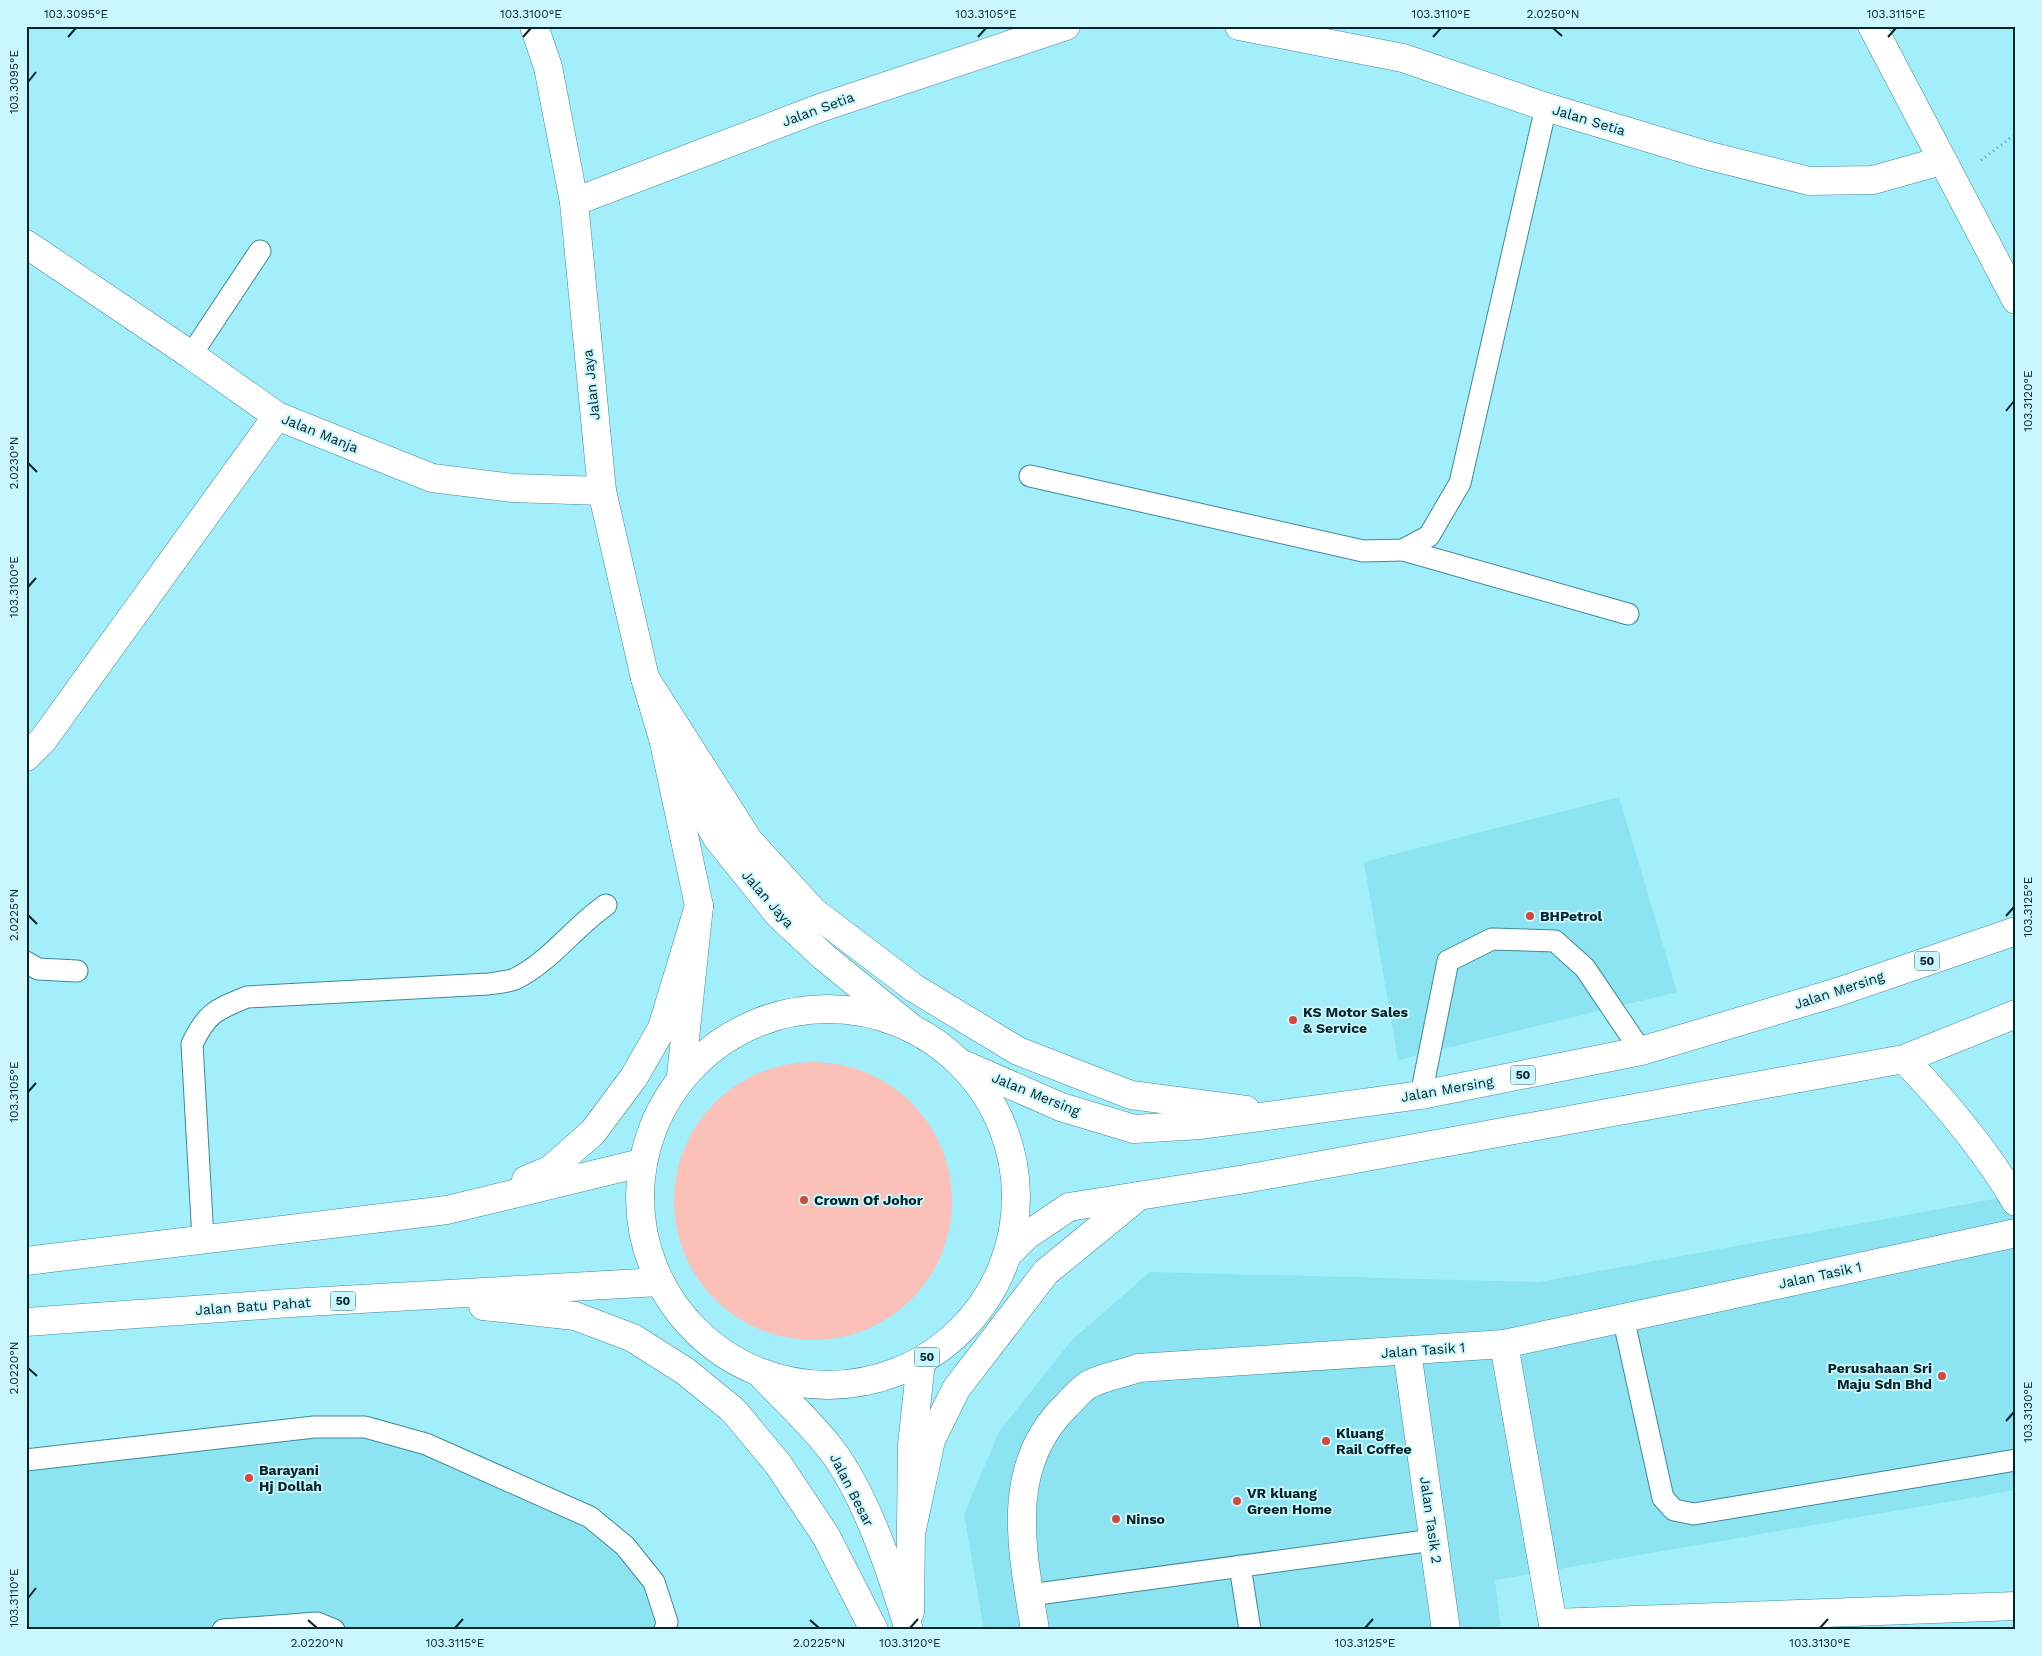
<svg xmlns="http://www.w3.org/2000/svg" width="2042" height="1656" viewBox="0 0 2042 1656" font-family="'Work Sans',sans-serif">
	<rect width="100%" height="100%" fill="#a2eefa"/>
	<!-- built -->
	<g fill="#8ce3f1">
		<path d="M1619 797 1677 992 1398 1060 1364 862Z"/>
		<path d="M2016 1195V1490L1495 1580 1501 1630H984L964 1514 999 1432 1071 1341 1150 1272 1539 1282Z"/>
		<path d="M371 1416 433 1436 599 1511 641 1551 662 1578 677 1625 676 1630H26V1453L326 1417Z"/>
	</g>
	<!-- green -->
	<circle fill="#fbc0b7" cx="813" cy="1201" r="139"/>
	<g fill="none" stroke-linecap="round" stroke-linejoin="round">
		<!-- lane casing -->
		<g stroke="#3f8b96" stroke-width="23">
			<g id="lane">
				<path d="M191 355 260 251"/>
				<path d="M1030 476 1363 551 1403 550 1429 536 1460 483 1546 107"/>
				<path d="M1403 550 1628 614"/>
				<path d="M26 962 38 969 77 971"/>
				<path d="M1421 1095 1448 961 1492 939 1555 941 1585 968 1641 1051"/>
				<path d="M203 1239 192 1044C207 1013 215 1010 247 997L488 984C496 983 507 982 515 979 550 962 574 927 606 905"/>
				<path d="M1623 1317 1663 1498 1674 1510 1694 1514 2016 1460"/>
				<path d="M26 1460 314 1427H365L426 1444 590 1517 625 1546 654 1582 667 1622 665 1630"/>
				<path d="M1240 1566 1250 1630"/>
				<path d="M1030 1595 1433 1540"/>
				<path d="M223 1630 317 1623 334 1630"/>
			</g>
		</g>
		<!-- street casing -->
		<g stroke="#3f8b96" stroke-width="29">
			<g id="street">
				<path d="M1239 26 1403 58 1546 107 1702 154 1809 181 1873 180 1941 161"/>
				<path d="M1872 26 2016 300"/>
				<path d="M574 202 820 108 1066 26"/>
				<path d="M26 244 191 355 277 416 432 478 513 488 602 491"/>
				<path d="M26 757 43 740 277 416"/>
				<path d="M1904 1059C1946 1103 1985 1149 2016 1202"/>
				<path d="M1504 1344 1554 1630"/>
				<path d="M1407 1351 1446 1630"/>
				<path d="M1553 1623 2016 1606"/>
				<path d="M1035 1630C1023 1553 1002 1468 1066 1406 1072 1400 1080 1390 1088 1385 1102 1377 1123 1374 1138 1368L1504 1344 2016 1233"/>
			</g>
		</g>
		<!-- secondary casing -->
		<g stroke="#3f8b96" stroke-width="29">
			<g id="secondary">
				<path d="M534 26 548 67 574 202 602 491 645 678 664 742 699 906 681 1076"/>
				<path d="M678 767 717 838 779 915 824 957 909 1026"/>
				<path d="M760 1373C783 1398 810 1422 830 1448 866 1494 892 1574 909 1630"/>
				<path d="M910 1612 912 1445 921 1361"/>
			</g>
		</g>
		<!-- highway casing -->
		<g stroke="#3f8b96" stroke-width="29">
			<g id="highway">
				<path d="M645 678 749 841 814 912 914 988 1018 1051 1131 1095 1246 1110"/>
				<circle cx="828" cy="1197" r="188"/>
				<path d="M965 1065 1061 1107 1134 1129 1201 1125 1421 1095 1641 1051 1838 992 2016 931"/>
				<path d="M526 1180 550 1170 593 1132 634 1077 662 1028 699 906"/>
				<path d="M1008 1254 1026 1236 1069 1207 1245 1179 1904 1059 2016 1014"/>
				<path d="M26 1261 447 1210 641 1163"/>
				<path d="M483 1306 575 1316 633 1338 685 1371 733 1410 778 1464 826 1536 874 1630"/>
				<path d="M26 1322 290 1303 659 1282"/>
				<path d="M912 1529 931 1440 956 1389 1046 1272 1139 1196"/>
			</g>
		</g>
		<!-- path -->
		<path stroke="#629da6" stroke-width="3" stroke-dasharray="1 4" stroke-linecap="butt" d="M1981 160 2016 134"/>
		<!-- lane -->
		<use href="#lane" stroke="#fff" stroke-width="21"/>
		<!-- street -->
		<use href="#street" stroke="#fff" stroke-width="28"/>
		<!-- secondary -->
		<use href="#secondary" stroke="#fff" stroke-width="28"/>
		<!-- highway -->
		<use href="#highway" stroke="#fff" stroke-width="28"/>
	</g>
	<!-- ticks -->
	<path fill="none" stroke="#04252a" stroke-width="2" d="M1553 28 1562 36M68 37 76 28M523 37 531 28M978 37 986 28M1433 37 1441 28M1888 37 1896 28M28 82 36 72M2006 411 2014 401M28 463 37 472M28 587 36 578M28 915 37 924M2006 916 2014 907M28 1092 36 1083M28 1368 37 1376M2006 1421 2014 1412M28 1598 36 1588M308 1620 317 1628M810 1620 819 1628M455 1628 463 1619M910 1628 918 1619M1365 1628 1373 1619M1820 1628 1828 1619"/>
	<!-- markers -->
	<g fill="#d4473b" stroke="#caf6fd" stroke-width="2">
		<circle cx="1530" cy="916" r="5"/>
		<circle cx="1293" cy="1020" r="5"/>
		<circle cx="804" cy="1200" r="5"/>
		<circle cx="1942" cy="1376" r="5"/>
		<circle cx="1326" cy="1441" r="5"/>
		<circle cx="249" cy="1478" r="5"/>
		<circle cx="1237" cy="1501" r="5"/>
		<circle cx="1116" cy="1519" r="5"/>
	</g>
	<g text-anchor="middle" stroke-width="4" stroke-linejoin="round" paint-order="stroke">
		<!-- shield labels -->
		<g fill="#caf6fd" stroke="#3f6469" stroke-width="1">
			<rect x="1914.5" y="951.5" width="25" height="19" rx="4"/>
			<rect x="1510.5" y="1065.5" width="25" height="19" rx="4"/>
			<rect x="330.5" y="1291.5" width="25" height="19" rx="4"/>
			<rect x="914.5" y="1347.5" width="25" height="19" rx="4"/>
		</g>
		<g font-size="12" font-weight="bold" fill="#04252a">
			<text x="1927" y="965">50</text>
			<text x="1523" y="1079">50</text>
			<text x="343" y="1305">50</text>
			<text x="927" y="1361">50</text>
		</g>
		<!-- street labels -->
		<g font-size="14" fill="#04252a" stroke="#caf6fd">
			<text transform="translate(818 109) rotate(-20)" y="5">Jalan Setia</text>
			<text transform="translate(1589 120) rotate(17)" y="5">Jalan Setia</text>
			<text transform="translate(591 385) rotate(-96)" y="5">Jalan Jaya</text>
			<text transform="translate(320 433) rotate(22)" y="5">Jalan Manja</text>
			<text transform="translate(768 899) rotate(49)" y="5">Jalan Jaya</text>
			<text transform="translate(1839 990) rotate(-18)" y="5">Jalan Mersing</text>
			<text transform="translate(1447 1089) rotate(-10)" y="5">Jalan Mersing</text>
			<text transform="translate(1036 1094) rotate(22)" y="5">Jalan Mersing</text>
			<text transform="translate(1820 1275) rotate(-12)" y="5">Jalan Tasik 1</text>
			<text transform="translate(253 1306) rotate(-4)" y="5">Jalan Batu Pahat</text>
			<text transform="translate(1423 1350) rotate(-4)" y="5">Jalan Tasik 1</text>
			<text transform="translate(852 1490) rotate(63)" y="5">Jalan Besar</text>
			<text transform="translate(1431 1520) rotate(82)" y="5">Jalan Tasik 2</text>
		</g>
		<!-- poi labels -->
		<g font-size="14" font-weight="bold" fill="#04252a" stroke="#caf6fd" text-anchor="start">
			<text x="1540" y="921">BHPetrol</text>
			<text x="1303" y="1017">KS Motor Sales<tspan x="1303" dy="16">&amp; Service</tspan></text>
			<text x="814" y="1205">Crown Of Johor</text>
			<text x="1932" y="1373" text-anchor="end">Perusahaan Sri<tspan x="1932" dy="16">Maju Sdn Bhd</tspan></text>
			<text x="1336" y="1438">Kluang<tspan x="1336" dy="16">Rail Coffee</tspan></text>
			<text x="259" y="1475">Barayani<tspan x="259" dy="16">Hj Dollah</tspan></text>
			<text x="1247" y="1498">VR kluang<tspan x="1247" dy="16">Green Home</tspan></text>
			<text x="1126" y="1524">Ninso</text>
		</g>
	</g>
	<!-- border -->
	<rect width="2042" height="1656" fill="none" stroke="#caf6fd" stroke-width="55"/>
	<rect x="28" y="28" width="1986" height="1600" fill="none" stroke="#04252a" stroke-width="2"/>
	<g font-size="12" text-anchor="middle" fill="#04252a">
		<text x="76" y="18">103.3095°E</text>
		<text x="531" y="18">103.3100°E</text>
		<text x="986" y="18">103.3105°E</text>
		<text x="1441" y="18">103.3110°E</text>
		<text x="1553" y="18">2.0250°N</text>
		<text x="1896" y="18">103.3115°E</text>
		<text transform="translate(14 82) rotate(-90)" y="4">103.3095°E</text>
		<text transform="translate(2028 401) rotate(-90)" y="4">103.3120°E</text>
		<text transform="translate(14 463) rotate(-90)" y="4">2.0230°N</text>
		<text transform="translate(14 587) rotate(-90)" y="4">103.3100°E</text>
		<text transform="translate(2028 907) rotate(-90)" y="4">103.3125°E</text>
		<text transform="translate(14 915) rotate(-90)" y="4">2.0225°N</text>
		<text transform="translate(14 1092) rotate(-90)" y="4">103.3105°E</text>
		<text transform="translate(14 1368) rotate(-90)" y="4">2.0220°N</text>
		<text transform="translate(2028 1412) rotate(-90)" y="4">103.3130°E</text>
		<text transform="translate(14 1598) rotate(-90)" y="4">103.3110°E</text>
		<text x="317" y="1647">2.0220°N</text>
		<text x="455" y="1647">103.3115°E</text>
		<text x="819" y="1647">2.0225°N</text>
		<text x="910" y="1647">103.3120°E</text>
		<text x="1365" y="1647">103.3125°E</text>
		<text x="1820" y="1647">103.3130°E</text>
	</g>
</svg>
